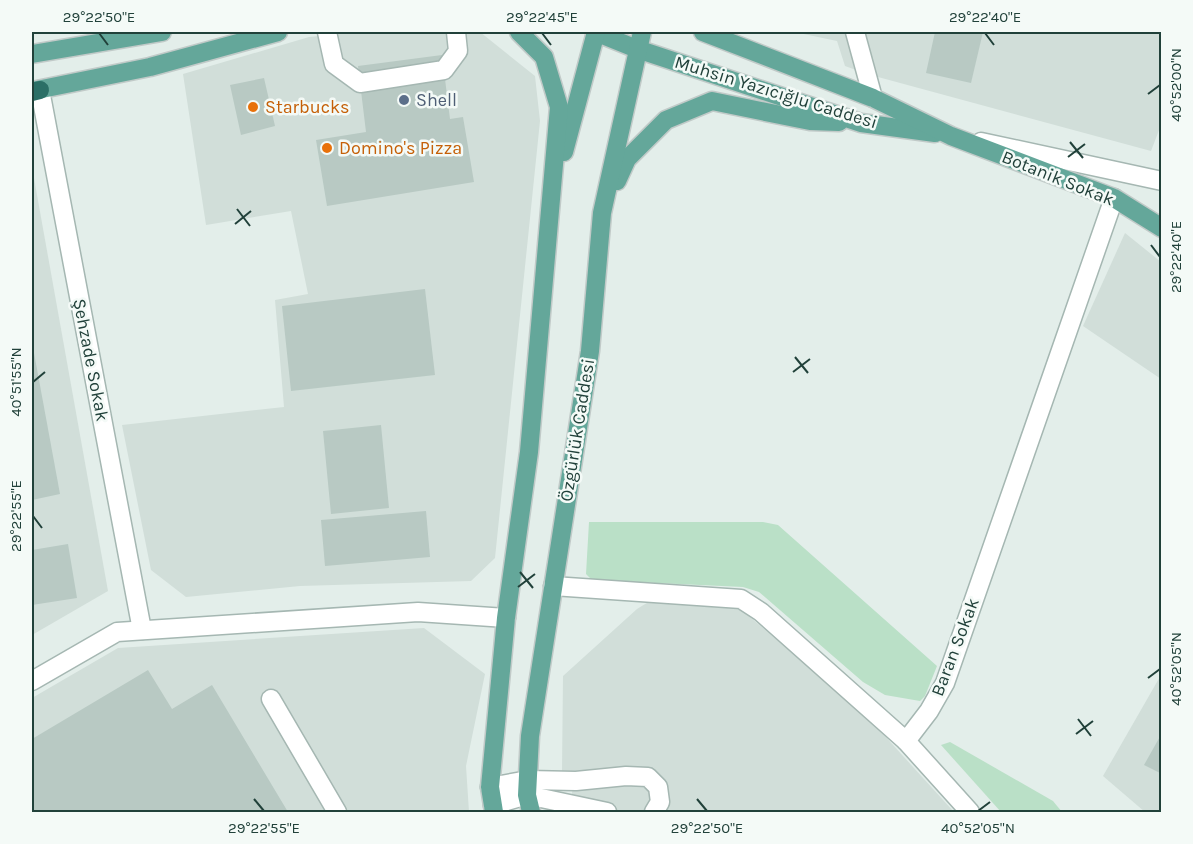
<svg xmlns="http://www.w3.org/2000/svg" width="1193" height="844" viewBox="0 0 1193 844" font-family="Karla,sans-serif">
	<rect width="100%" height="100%" fill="#e3eeea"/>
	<!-- built -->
	<g fill="#d1ded9">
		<path d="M361 32H480L535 76 540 121 495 558 471 581 300 586 186 597 151 570 122 425 284 407 275 300 308 294 291 211 206 225 183 74 309 37Z"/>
		<path d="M794 32H1161V125L1151 151 867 74 845 66 837 41Z"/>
		<path d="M32 167 108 591 32 635Z"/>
		<path d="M1125 233 1161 262V379L1083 326Z"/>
		<path d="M650 601 729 605 743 611 873 723 954 812H569L575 774 562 771 563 676 637 609Z"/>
		<path d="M424 628 485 674 466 766 469 812H32V698L118 648Z"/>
		<path d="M1161 675V812H1145L1103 776Z"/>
	</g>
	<!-- green -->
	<g fill="#bae0c7">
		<path d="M589 522H763L778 525 937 666 925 696 920 701 885 695 863 682 759 592 743 587 592 580 586 574Z"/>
		<path d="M950 742 1053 801 1062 812H1001L941 745Z"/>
	</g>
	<!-- building -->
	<g fill="#b8c9c3">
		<path d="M935 32H983L971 83 926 73Z"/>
		<path d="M442 55 450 119 463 117 474 182 327 206 316 140 366 132 358 66Z"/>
		<path d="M264 78 275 126 241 135 230 85Z"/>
		<path d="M425 289 435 375 291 391 282 306Z"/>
		<path d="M32 342 60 494 32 500Z"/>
		<path d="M381 425 389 508 331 514 323 431Z"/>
		<path d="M426 511 430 557 325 566 321 520Z"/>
		<path d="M68 544 77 598 32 605V550Z"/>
		<path d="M148 670 172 709 212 685 288 812H32V739Z"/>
		<path d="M1162 733V774L1144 765Z"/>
	</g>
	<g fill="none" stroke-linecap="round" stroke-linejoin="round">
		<!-- minor casing -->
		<g stroke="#a5b7b2" stroke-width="21">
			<g id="minor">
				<path d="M327 32 334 64 360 83 444 70 458 51 456 32"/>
				<path d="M855 32 873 98"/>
				<path d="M40 90 142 630"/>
				<path d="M981 142 1162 181"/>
				<path d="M553 586 741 599 761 612 906 741 929 711 945 683 1114 198"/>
				<path d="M32 681 117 632 418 612 506 618"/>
				<path d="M271 699 337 812"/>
				<path d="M906 741 970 812"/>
				<path d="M490 787 528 780 576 781 626 776 648 777 658 787 660 802 654 812"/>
				<path d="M493 805 527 795 607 812"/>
			</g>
		</g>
		<!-- major casing -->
		<g stroke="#c1cac8" stroke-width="21">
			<g id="major">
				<path d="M595 32 637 49 861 123 935 133"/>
				<path d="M703 32 873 98 951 136 1114 198 1162 228"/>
				<path d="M32 54 162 32"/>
				<path d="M32 91 150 67 278 32"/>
				<path d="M564 152 596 32"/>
				<path d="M617 181 627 159 666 120 712 101 810 121 839 122"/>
				<path d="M494 812 490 787 506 618 529 452 559 107 544 57 519 32"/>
				<path d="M531 812 527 795 530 736 590 351 602 213 642 32"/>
			</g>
		</g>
		<!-- highway casing -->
		<g stroke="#c1cac8" stroke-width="21">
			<path id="highway" d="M32 92 40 90"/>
		</g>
		<!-- minor -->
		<use href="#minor" stroke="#fff" stroke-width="18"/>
		<!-- major -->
		<use href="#major" stroke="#64a79a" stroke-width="18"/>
		<!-- highway -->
		<use href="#highway" stroke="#2b6f66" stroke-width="18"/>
	</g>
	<!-- ticks -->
	<path fill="none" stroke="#21413a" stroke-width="2" d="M99 33 108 45M542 33 551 45M985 33 994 45M1148 94 1160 85M1070 142 1083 158M1068 157 1085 144M237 209 250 226M235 224 251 211M1151 245 1160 257M795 357 808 373M793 372 810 359M33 382 45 372M33 516 42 528M520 572 533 588M518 587 535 574M1148 678 1160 669M1078 719 1091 736M1076 734 1093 721M254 799 264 811M697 799 707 811M978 811 990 802"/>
	<!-- markers -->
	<circle fill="#5c6f8a" stroke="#f4faf7" stroke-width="2" cx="404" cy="100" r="6"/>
	<g fill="#e8710a" stroke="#f4faf7" stroke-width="2">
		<circle cx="253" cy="107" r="6"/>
		<circle cx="327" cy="148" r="6"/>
	</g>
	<g text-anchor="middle" stroke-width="5" stroke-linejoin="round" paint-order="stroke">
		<!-- street labels -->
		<g font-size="18" fill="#21413a" stroke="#f4faf7">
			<text transform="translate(776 92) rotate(17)" y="6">Muhsin Yazıcığlu Caddesi</text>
			<text transform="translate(1058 178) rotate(22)" y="6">Botanik Sokak</text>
			<text transform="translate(91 360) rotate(79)" y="6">Şehzade Sokak</text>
			<text transform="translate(577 430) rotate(-81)" y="6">Özgürlük Caddesi</text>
			<text transform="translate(955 647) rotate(-69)" y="6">Baran Sokak</text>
		</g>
		<!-- service labels -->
		<g font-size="18" fill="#4e5e75" stroke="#f4faf7" text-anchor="start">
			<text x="416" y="106">Shell</text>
		</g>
		<!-- food labels -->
		<g font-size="18" fill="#c56008" stroke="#f4faf7" text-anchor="start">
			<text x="265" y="113">Starbucks</text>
			<text x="339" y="154">Domino's Pizza</text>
		</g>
	</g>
	<!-- border -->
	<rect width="1193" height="844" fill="none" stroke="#f4faf7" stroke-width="66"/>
	<rect x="33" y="33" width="1127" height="778" fill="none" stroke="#21413a" stroke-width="2"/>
	<g font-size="15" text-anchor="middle" fill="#21413a">
		<text x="99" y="22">29°22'50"E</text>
		<text x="542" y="22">29°22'45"E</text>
		<text x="985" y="22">29°22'40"E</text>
		<text transform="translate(1176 85) rotate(-90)" y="5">40°52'00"N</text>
		<text transform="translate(1176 257) rotate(-90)" y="5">29°22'40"E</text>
		<text transform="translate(16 382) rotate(-90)" y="5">40°51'55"N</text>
		<text transform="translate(16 516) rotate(-90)" y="5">29°22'55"E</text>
		<text transform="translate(1176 669) rotate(-90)" y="5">40°52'05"N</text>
		<text x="264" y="833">29°22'55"E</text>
		<text x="707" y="833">29°22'50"E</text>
		<text x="978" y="833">40°52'05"N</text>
	</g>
</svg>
